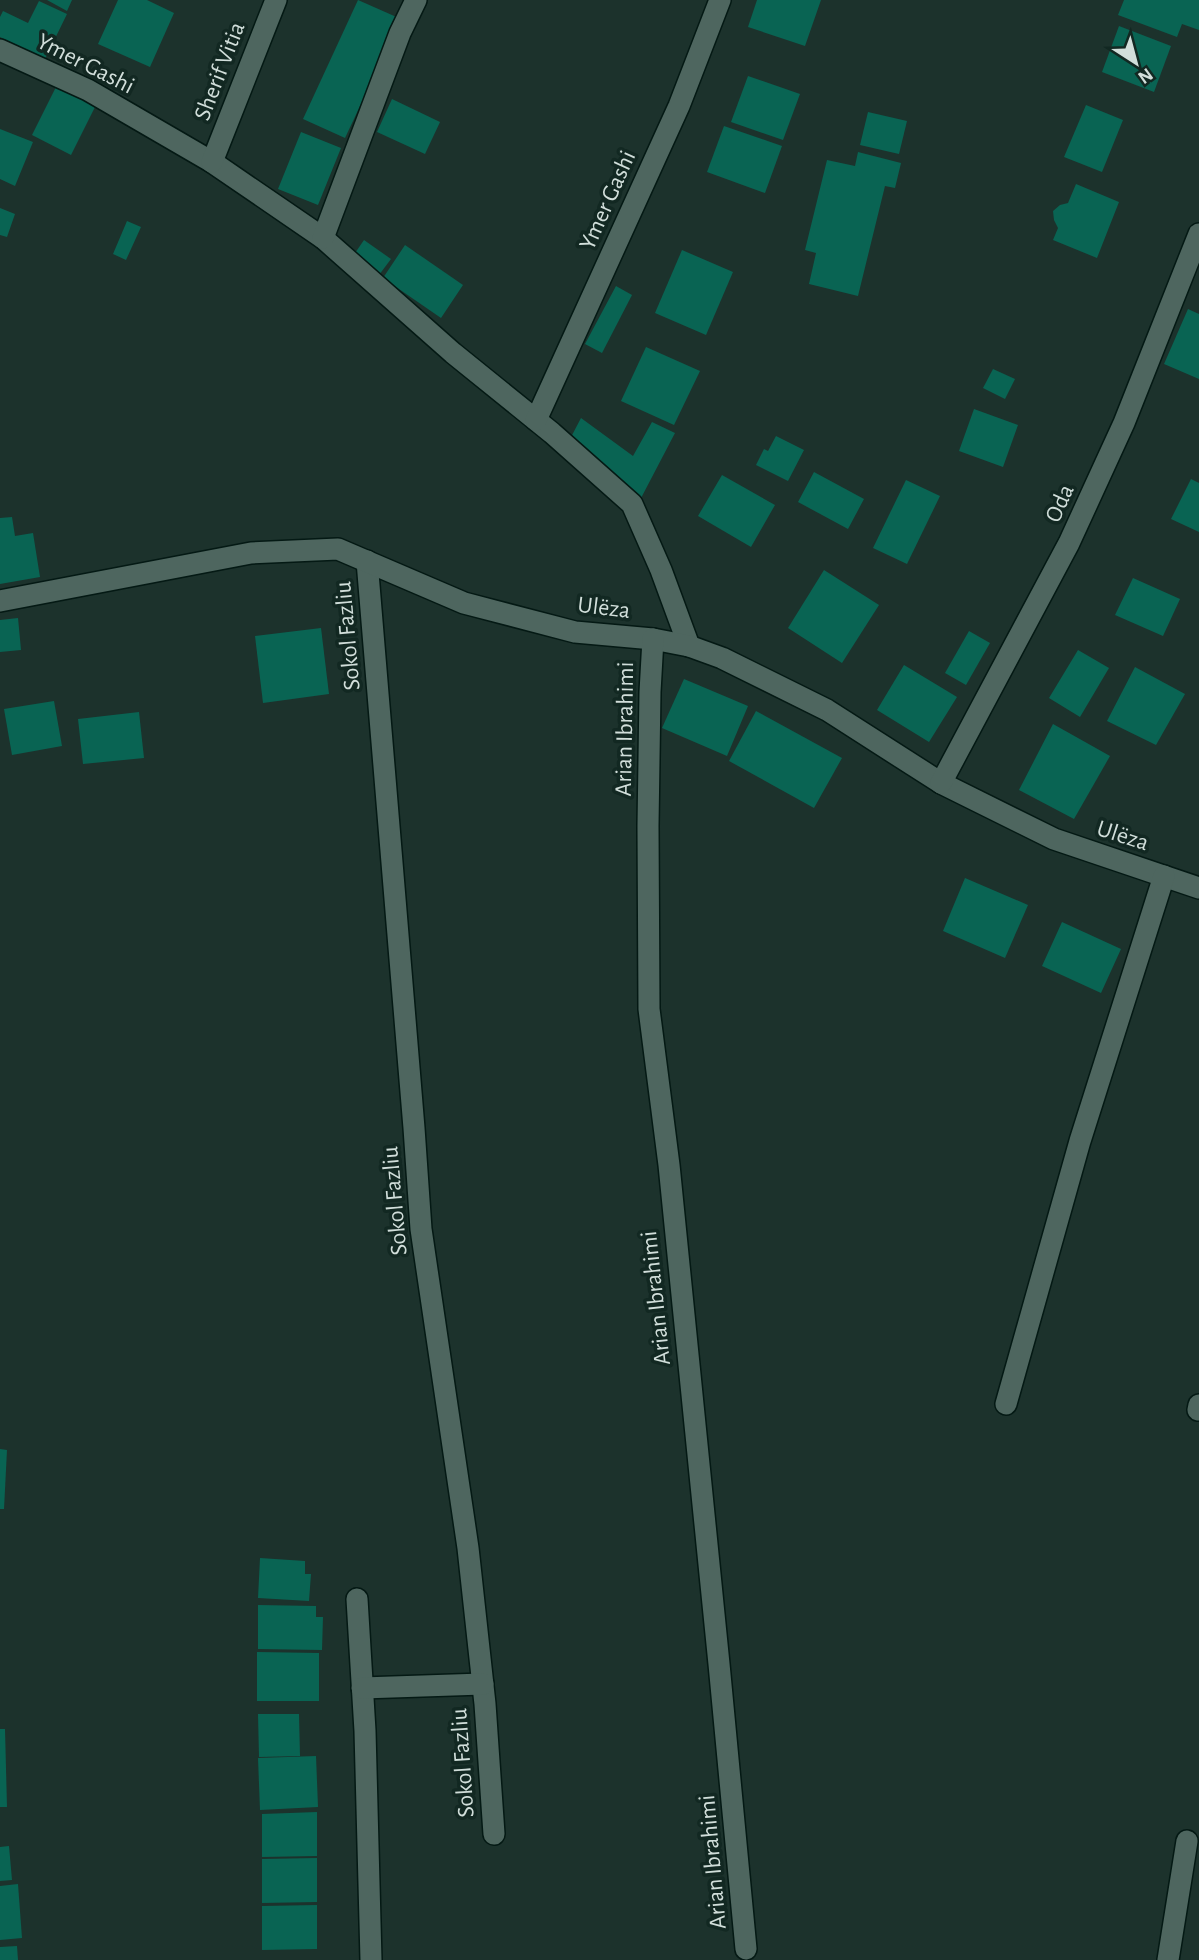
<svg xmlns="http://www.w3.org/2000/svg" width="1199" height="1960" viewBox="0 0 1199 1960" font-family="'Alegreya Sans',sans-serif">
	<rect width="100%" height="100%" fill="#1c322c"/>
	<!-- building -->
	<g fill="#096453">
		<path d="M47 0H72L67 11Z"/>
		<path d="M118 0H147L174 13 150 67 98 44Z"/>
		<path d="M358 0 401 19 345 138 303 119Z"/>
		<path d="M757 0H821L805 46 748 27Z"/>
		<path d="M1124 0H1199V30L1182 24 1177 37 1118 15Z"/>
		<path d="M39 1 67 14 45 59 0 37V17L3 11 28 23Z"/>
		<path d="M1119 26 1171 46 1154 92 1102 72Z"/>
		<path d="M748 76 800 94 783 140 731 122Z"/>
		<path d="M57 85 96 105 71 155 32 135Z"/>
		<path d="M392 99 440 122 425 154 377 132Z"/>
		<path d="M1086 105 1123 120 1102 172 1064 157Z"/>
		<path d="M868 112 907 121 899 154 860 145Z"/>
		<path d="M724 126 782 146 765 193 707 172Z"/>
		<path d="M0 129 33 142 15 186 0 179Z"/>
		<path d="M301 132 341 148 318 205 278 189Z"/>
		<path d="M858 152 901 163 895 188 885 186 858 296 809 284 816 253 805 250 827 160 855 166Z"/>
		<path d="M1076 184 1119 202 1097 258 1053 240 1058 228 1054 220 1053 211 1060 205 1068 203Z"/>
		<path d="M0 208 15 214 7 237 0 235Z"/>
		<path d="M127 221 141 227 126 260 113 254Z"/>
		<path d="M364 240 391 259 379 275 353 256Z"/>
		<path d="M405 245 463 285 441 318 383 278Z"/>
		<path d="M682 250 733 272 706 335 655 313Z"/>
		<path d="M616 286 632 295 602 353 585 344Z"/>
		<path d="M1188 309 1199 314V379L1164 364Z"/>
		<path d="M646 347 700 371 674 425 621 401Z"/>
		<path d="M993 369 1015 379 1005 399 983 388Z"/>
		<path d="M974 409 1018 425 1003 467 959 451Z"/>
		<path d="M581 418 633 456 652 422 675 433 640 500 570 439Z"/>
		<path d="M776 436 804 450 788 481 756 465 764 449 768 451Z"/>
		<path d="M814 472 864 499 848 529 798 502Z"/>
		<path d="M722 475 775 505 751 547 698 516Z"/>
		<path d="M1191 479 1199 483V532L1171 519Z"/>
		<path d="M906 480 940 496 907 564 873 548Z"/>
		<path d="M12 517 15 536 33 533 40 577 0 584V518Z"/>
		<path d="M824 570 879 605 842 663 788 628Z"/>
		<path d="M1133 578 1180 599 1163 636 1115 615Z"/>
		<path d="M18 618 21 650 0 652V620Z"/>
		<path d="M321 628 329 694 263 703 255 636Z"/>
		<path d="M969 631 990 643 966 685 945 673Z"/>
		<path d="M1078 650 1109 668 1080 717 1049 698Z"/>
		<path d="M904 665 957 697 929 742 877 710Z"/>
		<path d="M1135 667 1185 694 1156 745 1107 721Z"/>
		<path d="M684 679 748 706 727 756 662 728Z"/>
		<path d="M54 701 62 746 12 755 4 709Z"/>
		<path d="M756 711 842 758 814 808 729 761Z"/>
		<path d="M139 712 144 758 83 764 78 719Z"/>
		<path d="M1053 724 1110 756 1074 819 1019 790Z"/>
		<path d="M965 878 1028 905 1005 958 943 931Z"/>
		<path d="M1062 922 1121 949 1101 993 1042 966Z"/>
		<path d="M0 1449 7 1450 4 1509H0Z"/>
		<path d="M260 1558 305 1561V1574H311L309 1601 258 1598Z"/>
		<path d="M258 1605 316 1606V1617H323L322 1650 258 1649Z"/>
		<path d="M257 1652 319 1653V1701H257Z"/>
		<path d="M258 1714H299L300 1756 259 1757Z"/>
		<path d="M0 1729H5L7 1807H0Z"/>
		<path d="M316 1756 318 1807 260 1810 258 1758Z"/>
		<path d="M317 1812V1856L262 1857V1814Z"/>
		<path d="M9 1846 12 1880 0 1881V1847Z"/>
		<path d="M317 1858V1902L262 1903V1859Z"/>
		<path d="M18 1884 22 1938 0 1940V1886Z"/>
		<path d="M317 1905V1949L262 1950V1906Z"/>
		<path d="M17 1946 18 1960H0V1947Z"/>
	</g>
	<g fill="none" stroke-linecap="round" stroke-linejoin="round">
		<!-- street casing -->
		<g stroke="#041914" stroke-width="24">
			<g id="street">
				<path d="M0 50 88 90 212 162 323 238 453 353 552 433 632 504 661 570 689 646"/>
				<path d="M212 162 276 0"/>
				<path d="M323 238 400 33 416 0"/>
				<path d="M536 420 679 106 720 0"/>
				<path d="M367 561 414 1128 421 1229 468 1548 485 1704 494 1834"/>
				<path d="M0 601 251 553 338 549 464 603 575 632 653 639 689 646 722 658 827 710 941 783 1054 839 1199 888"/>
				<path d="M653 639 650 692 648 826 649 1009 669 1165 719 1664 746 1949"/>
				<path d="M941 783 1069 543 1124 423 1199 234"/>
				<path d="M1006 1404 1080 1141 1164 876"/>
				<path d="M1198 1410 1199 1405"/>
				<path d="M357 1599 365 1731 371 1960"/>
				<path d="M362 1688 483 1684"/>
				<path d="M1168 1960 1187 1841"/>
			</g>
		</g>
		<!-- street -->
		<use href="#street" stroke="#4e665f" stroke-width="21"/>
	</g>
	<g text-anchor="middle" stroke-width="7" stroke-linejoin="round" paint-order="stroke">
		<!-- street labels -->
		<g font-size="24" fill="#d1deda" stroke="#122822">
			<text transform="translate(86 63) rotate(27)" y="8">Ymer Gashi</text>
			<text transform="translate(219 71) rotate(-69)" y="8">Sherif Vitia</text>
			<text transform="translate(607 200) rotate(-66)" y="8">Ymer Gashi</text>
			<text transform="translate(1059 503) rotate(-66)" y="8">Oda</text>
			<text transform="translate(604 607) rotate(7)" y="8">Ulëza</text>
			<text transform="translate(347 636) rotate(-95)" y="8">Sokol Fazliu</text>
			<text transform="translate(624 729) rotate(-89)" y="8">Arian Ibrahimi</text>
			<text transform="translate(1123 835) rotate(18)" y="8">Ulëza</text>
			<text transform="translate(394 1201) rotate(-95)" y="8">Sokol Fazliu</text>
			<text transform="translate(655 1298) rotate(-96)" y="8">Arian Ibrahimi</text>
			<text transform="translate(462 1763) rotate(-94)" y="8">Sokol Fazliu</text>
			<text transform="translate(712 1862) rotate(-95)" y="8">Arian Ibrahimi</text>
		</g>
	</g>
	<!-- north arrow -->
	<g transform="translate(1136 63) rotate(144)" stroke="#122822" stroke-width="5" paint-order="stroke">
	<path d="M0-5L12 26L0 18L-12 26Z" fill="#d1deda"/>
	<text y="-10" font-size="19" font-weight="bold" text-anchor="middle" fill="#d1deda">N</text>
	</g>
</svg>
